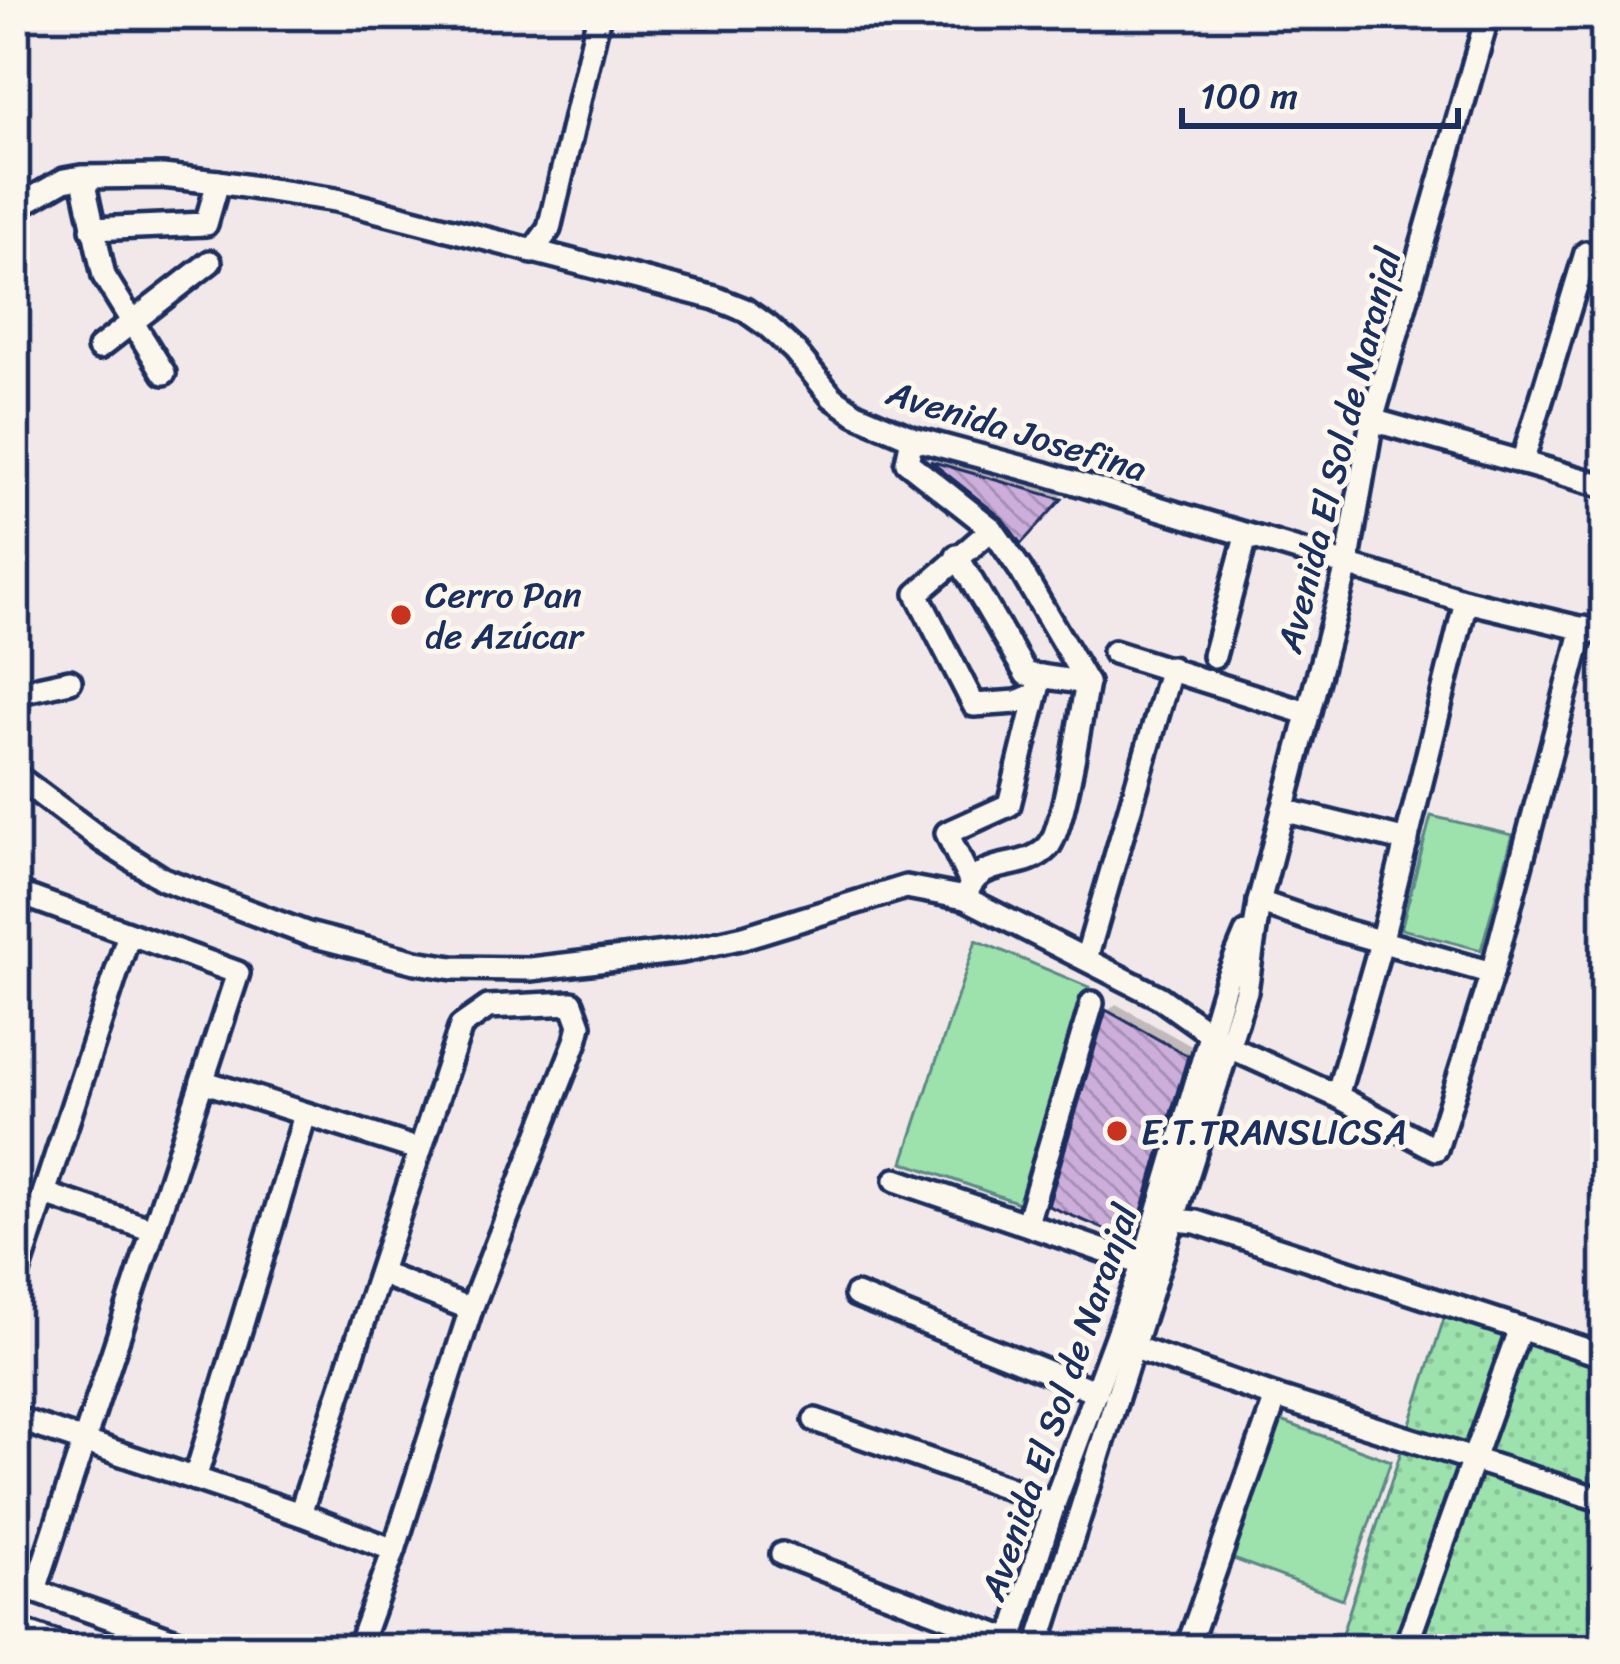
<svg xmlns="http://www.w3.org/2000/svg" width="1620" height="1664" viewBox="0 0 1620 1664" font-family="Sriracha,sans-serif">
	<defs>
		<pattern id="grass-dots" width="8" height="8" patternUnits="userSpaceOnUse" patternTransform="scale(3)"><rect width="8" height="8" fill="#9de1ac"/><path d="M2 2h.1M6 6h.1" fill="none" stroke="#87c196" stroke-width="1.8" stroke-linecap="round"/></pattern>
		<pattern id="building-back-hatch" width="6" height="6" patternUnits="userSpaceOnUse" patternTransform="scale(3)"><rect width="6" height="6" fill="#cdaedb"/><path d="M-1 5l2 2M0 0l6 6M5-1l2 2" fill="none" stroke="#a68eb5"/></pattern>
	</defs>
	<rect width="100%" height="100%" fill="#f2e8e9"/>
	<filter id="ink" filterUnits="userSpaceOnUse"><feTurbulence type="fractalNoise" baseFrequency=".00833" numOctaves="2"/><feDisplacementMap in="SourceGraphic" scale="24" xChannelSelector="R" yChannelSelector="G"/><feConvolveMatrix kernelMatrix="1 2 1 2 8 2 1 2 1" color-interpolation-filters="sRGB"/></filter>
	<g filter="url(#ink)">
		<!-- grass -->
		<path fill="url(#grass-dots)" stroke="#5c8885" stroke-width="3" d="M1452 1294 1605 1343V1649H1337Z"/>
		<!-- green -->
		<g fill="#9de1ac" stroke="#5c8885" stroke-width="3">
			<path d="M1431 816 1513 835 1481 950 1401 929Z"/>
			<path d="M976 940 1089 987 1019 1203 903 1162Z"/>
			<path d="M1279 1420 1391 1461 1343 1599 1228 1557Z"/>
		</g>
		<!-- shadow -->
		<g fill="#0003">
			<path d="M938 457 1064 493 1021 539 1004 516 935 461Z"/>
			<path d="M1116 1004 1195 1048 1141 1229 1133 1237 1108 1011Z"/>
		</g>
		<!-- building -->
		<g fill="url(#building-back-hatch)" stroke="#1b2f5e" stroke-width="3">
			<path d="M930 461 1062 499 1021 544 1002 518Z"/>
			<path d="M1106 1010 1188 1056 1133 1241 1048 1206Z"/>
		</g>
		<g fill="none" stroke-linecap="round" stroke-linejoin="round">
			<!-- minor casing -->
			<g stroke="#1b2f5e" stroke-width="30">
				<g id="minor">
					<path d="M700 15H705"/>
					<path d="M90 177 85 189 104 276 164 373"/>
					<path d="M15 208 64 180 81 177 162 176 218 182 336 200 715 298 745 310 769 327 794 350 832 397 856 414 912 438 1046 474 1466 601 1605 634"/>
					<path d="M92 229 206 224 218 182"/>
					<path d="M532 252 549 229 599 15"/>
					<path d="M99 348 210 262"/>
					<path d="M1372 420 1605 486"/>
					<path d="M912 438 907 462 992 529 1020 569 1087 683C1081 713 1064 830 1048 847 1021 875 979 852 965 898"/>
					<path d="M1522 463 1586 253"/>
					<path d="M992 529 917 594 974 705 1017 702 1036 694"/>
					<path d="M957 556 1026 674 1087 683"/>
					<path d="M1114 652 1307 713"/>
					<path d="M1214 656 1246 537"/>
					<path d="M15 693 70 681"/>
					<path d="M15 775 103 841 163 879 308 934 416 962 453 968 531 969 682 951 744 937 906 887 965 898 1159 997 1229 1047 1337 1096 1436 1149 1492 973 1583 628"/>
					<path d="M1283 810 1407 841"/>
					<path d="M970 881 947 833 1009 805 1041 676"/>
					<path d="M15 892 238 973 35 1590"/>
					<path d="M1259 902 1334 928 1492 973"/>
					<path d="M1086 959 1171 668"/>
					<path d="M202 1081 420 1150"/>
					<path d="M1337 1096 1381 943 1466 601"/>
					<path d="M896 1180 1157 1269"/>
					<path d="M45 1194 153 1230"/>
					<path d="M1165 1219 1196 1222 1605 1356"/>
					<path d="M1027 1223 1092 1003"/>
					<path d="M382 1274 471 1309"/>
					<path d="M15 1282 129 934"/>
					<path d="M856 1295 1097 1392"/>
					<path d="M1121 1343 1276 1397 1605 1501"/>
					<path d="M15 1418 300 1514 394 1550"/>
					<path d="M815 1420 1054 1504"/>
					<path d="M195 1479 305 1115"/>
					<path d="M300 1514 461 1026 488 1007 572 1003 580 1025 576 1041 471 1309 394 1550 358 1649"/>
					<path d="M782 1554 1023 1645"/>
					<path d="M15 1584 199 1649"/>
					<path d="M15 1629 73 1649"/>
					<path d="M1008 1649 1054 1504 1143 1264 1226 981 1246 933"/>
					<path d="M1037 1649 1246 991 1259 902 1347 566 1372 420 1488 15"/>
					<path d="M1187 1649 1276 1397"/>
					<path d="M1405 1649 1520 1328"/>
				</g>
			</g>
			<!-- minor -->
			<use href="#minor" stroke="#fbf7ec" stroke-width="21"/>
		</g>
	</g>
	<!-- markers -->
	<g fill="#c8321e" stroke="#fbf7ec" stroke-width="4.5">
		<circle cx="401" cy="615" r="12"/>
		<circle cx="1117" cy="1131" r="12"/>
	</g>
	<g text-anchor="middle" stroke-width="10" stroke-linejoin="round" paint-order="stroke">
		<!-- street labels -->
		<g font-size="36" fill="#1b2f5e" stroke="#fbf7ec">
			<text transform="translate(1017 430) rotate(17)" y="13">Avenida Josefina</text>
			<text transform="translate(1338 450) rotate(-76)" y="13">Avenida El Sol de Naranjal</text>
			<text transform="translate(1058 1402) rotate(-71)" y="13">Avenida El Sol de Naranjal</text>
		</g>
		<!-- poi labels -->
		<g font-size="36" fill="#1b2f5e" stroke="#fbf7ec" text-anchor="start">
			<text x="425" y="607">Cerro Pan<tspan x="425" dy="41">de Azúcar</tspan></text>
			<text x="1141" y="1144">E.T.TRANSLICSA</text>
		</g>
	</g>
	<!-- margin -->
	<rect width="1620" height="1664" fill="none" stroke="#fbf7ec" stroke-width="60"/>
	<rect x="30" y="30" width="1560" height="1604" fill="none" stroke="#1b2f5e" stroke-width="4.5" filter="url(#ink)"/>
	<!-- scale -->
	<path d="M1182 108v18h276v-18" fill="none" stroke="#1b2f5e" stroke-width="6"/>
	<text x="1200" y="108" font-size="36" fill="#1b2f5e" stroke="#fbf7ec" stroke-width="9" paint-order="stroke">100 m</text>
</svg>
